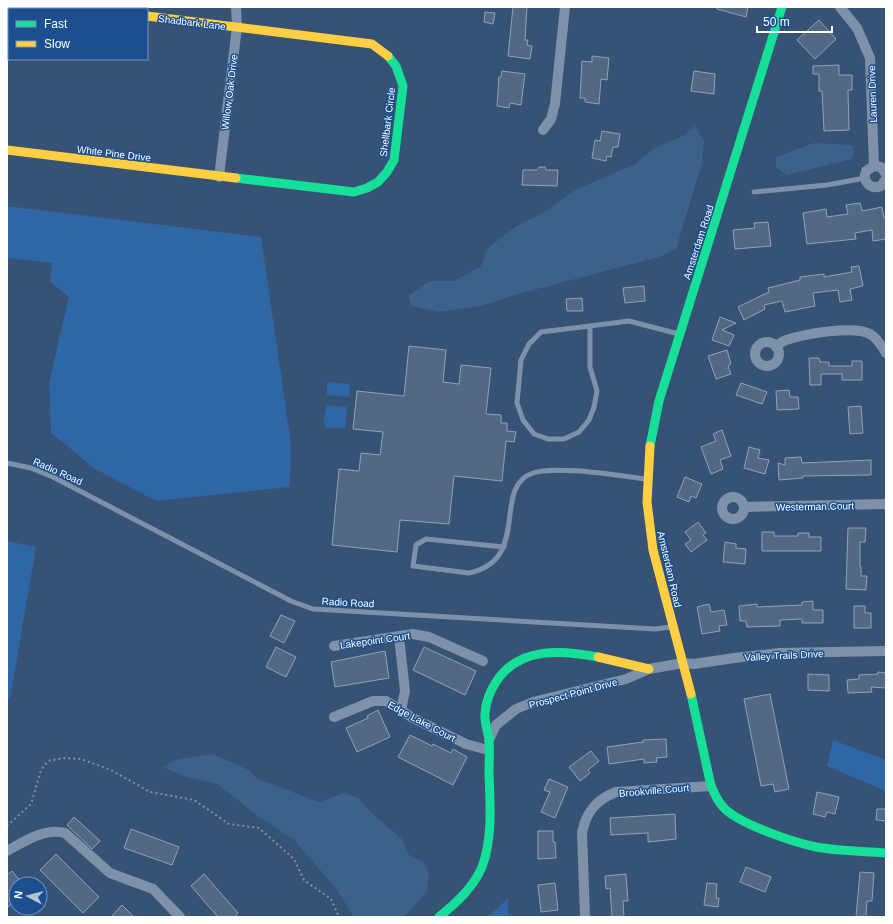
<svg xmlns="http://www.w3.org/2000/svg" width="893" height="924" viewBox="0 0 893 924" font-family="Helvetica,sans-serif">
	<rect width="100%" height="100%" fill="#365274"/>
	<!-- green -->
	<g fill="#2f66a5">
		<path d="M7 206 261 237 291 444 290 487 156 501 95 469 51 433 49 382 69 297 50 282 52 263 7 258Z"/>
		<path d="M327 382 350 384 349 397 327 395Z"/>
		<path d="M327 405 347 407 345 428H326L323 421Z"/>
		<path d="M7 541 36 547 10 699H7Z"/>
		<path d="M833 740 886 760V791L827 766Z"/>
		<path d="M508 898V917H488Z"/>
	</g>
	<!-- water -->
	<g fill="#3b618d">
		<path d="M695 126 704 141 702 163 676 249 659 257 522 293 480 306 438 312 411 306 408 296 430 281H454L481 266 488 248 515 227 544 212 577 189 635 164 653 149 683 136Z"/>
		<path d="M814 143 852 145 854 151 852 159 787 175 776 168V157Z"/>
		<path d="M212 754 249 770 256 778 319 802 344 793 357 797 376 817 402 839 409 855 423 862 429 873 427 890 413 908 403 917H354L335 887 294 840 258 816 217 784 186 777 163 767 175 760Z"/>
	</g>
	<!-- building -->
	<g fill="#526984" stroke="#92a2b6">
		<path d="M513 7H527L525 40H528L527 45 532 46 530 59 508 56Z"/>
		<path d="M717 7H748L746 17 717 9Z"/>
		<path d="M485 12 495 13 493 24 484 22Z"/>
		<path d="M819 20 836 39 815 59 797 40Z"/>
		<path d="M592 56 609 58 607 80 601 79 599 104 585 102V98H580L582 61 592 62Z"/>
		<path d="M839 65V75H852V90H848L849 130 824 131 822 91H819V74H813V66Z"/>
		<path d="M502 71 525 74 521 105 510 103 509 108 497 106 499 77H501Z"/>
		<path d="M694 71 715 74 714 94 691 91Z"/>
		<path d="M602 131 620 134 618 147H613L611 157 607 156 606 161 592 158 595 140 600 141Z"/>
		<path d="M539 167H545L546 170H558L557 186 522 185 523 170H537Z"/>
		<path d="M860 203 862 211 882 207 884 218H886V239L873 241 872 230 855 233 856 239 807 244 803 213 826 209 827 217 848 214 846 205Z"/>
		<path d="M768 222 771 246 735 249 733 230 755 228 754 223Z"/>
		<path d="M859 266 863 286 850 289 852 300 840 302 838 290 813 293 815 306 785 312 782 301 764 305 765 309 744 320 738 307 769 292 768 288 800 280V277L824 274V277L852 272 851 267Z"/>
		<path d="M644 286 645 301 625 303 623 288Z"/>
		<path d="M582 298 583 311H567L566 299Z"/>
		<path d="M720 317 736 323 722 330 734 335 729 346 712 340Z"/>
		<path d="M409 346 446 350 443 382 459 384 461 365 491 368 486 414 501 415V423H507V431L516 432 514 442 506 441 502 481 454 476 449 524 400 520 397 552 332 545 339 469 359 471 361 453 380 455 383 432 353 429 357 391 404 396Z"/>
		<path d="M727 350 731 364 728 366 731 374 716 379 708 356Z"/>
		<path d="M809 358H819L820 362H829V366H852V361H862V380H842V374H821V385H810Z"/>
		<path d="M741 383 767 392 762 404 736 395Z"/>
		<path d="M789 390 790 397H798L799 409 777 410 776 391Z"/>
		<path d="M861 406 863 433 850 434 848 407Z"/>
		<path d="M722 430 731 456 720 460 723 469 711 474 701 447 716 441 713 434Z"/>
		<path d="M749 447 760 450 758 458 769 460 765 474 744 468Z"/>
		<path d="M801 457 802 463 871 460V475L803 476V478L779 480 778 463 785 465V458Z"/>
		<path d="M685 477 702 484 696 498 691 496 689 502 677 497Z"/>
		<path d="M698 522 706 533 703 535 707 540 691 552 685 544 691 540 685 532Z"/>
		<path d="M848 528H866L865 542H860V567H861V576H867L866 590 846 589Z"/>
		<path d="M762 532H774V536H798V533H809V537H821V551H762Z"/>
		<path d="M725 542 736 544V548L746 549 745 564 723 562Z"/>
		<path d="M813 601V610H823V623H802V619L780 620V626L747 627 746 621H740L739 606 757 604V607L802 605V602Z"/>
		<path d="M709 604 711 612 724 610 727 625 719 626 720 631 702 634 697 607Z"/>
		<path d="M854 606H865V613H871V628H854Z"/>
		<path d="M281 615 295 621 284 643 270 636Z"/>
		<path d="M276 647 296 657 286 677 266 667Z"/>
		<path d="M424 647 476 671 465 695 413 670Z"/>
		<path d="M385 651 389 678 335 687 331 662Z"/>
		<path d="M878 672 886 673V688L871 687 872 692 848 693 847 680 859 679V675L878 674Z"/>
		<path d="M808 674 829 675V691L808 690Z"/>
		<path d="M770 694 789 789 775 792 773 784 761 786 744 699Z"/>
		<path d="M378 710 390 737 357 752 346 728 368 718 367 716Z"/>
		<path d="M410 735 432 746 433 744 451 753 453 749 467 757 453 785 398 757Z"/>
		<path d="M666 739 667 757 656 758 657 762 644 763V759L609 764 607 747 643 742V740Z"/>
		<path d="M591 751 599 761 588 770 590 773 580 781 569 767Z"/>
		<path d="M549 779 568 787 555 818 541 812 550 792 544 790Z"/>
		<path d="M817 792 839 797 835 814 827 812 825 817 813 814Z"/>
		<path d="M877 809H886V821L876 820Z"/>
		<path d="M675 814 676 839 648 842V833L611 835 610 818Z"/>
		<path d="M74 817 100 841 92 849 67 825Z"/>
		<path d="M131 829 179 847 172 865 124 848Z"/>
		<path d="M538 831H553V842H555L556 858 538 859Z"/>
		<path d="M56 854 99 897 83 913 40 870Z"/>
		<path d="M746 867 771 877 765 892 740 882Z"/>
		<path d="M12 871 23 884H16V900L7 908V875Z"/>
		<path d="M860 872 874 873 872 901H867L866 917H856Z"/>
		<path d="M204 874 238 913 234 917H218L191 886Z"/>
		<path d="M626 874 628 901H623L624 917H612L610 888 606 889 605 876Z"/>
		<path d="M555 883 558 910 541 912 538 885Z"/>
		<path d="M707 883 717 884 716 898H719L718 907 704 905Z"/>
		<path d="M122 905 134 917H111Z"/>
	</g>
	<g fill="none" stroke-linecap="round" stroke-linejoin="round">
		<!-- path -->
		<path stroke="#7d92a8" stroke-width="2" stroke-dasharray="2 3" stroke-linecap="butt" d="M7 826 31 804 41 770 48 761 63 758 81 759 111 770 150 792 194 800 229 824 259 828 294 859 304 880 331 899 339 917"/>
		<!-- lane -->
		<g stroke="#7d92a8" stroke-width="5">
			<path d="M754 192 827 185 865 178"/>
			<path d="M590 326V367L597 391 594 407 589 420 579 432 564 439H548L534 434 523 420 517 403 521 360 529 344 541 332 590 326 629 321 679 334"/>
			<path d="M7 463 31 468 53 477 291 601 313 609 655 629 671 627"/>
			<path d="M504 547 426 539 416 545 413 566 469 573C532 560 491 487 533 473 556 465 620 476 647 479"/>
		</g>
		<!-- street -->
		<g stroke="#7d92a8" stroke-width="10">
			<path d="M76 7 92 9"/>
			<path d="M840 7 857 28 870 58 874 166"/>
			<path d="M543 130 551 119 555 104 565 7"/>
			<path d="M886 174 881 167 874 166 866 171C862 182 871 190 881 186L886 179"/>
			<path d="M219 177 237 27 236 7"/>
			<circle cx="767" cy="354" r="12"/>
			<path d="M776 347C779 344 783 341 786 340 805 334 853 325 870 334 877 338 882 346 886 353"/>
			<circle cx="733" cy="508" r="11"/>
			<path d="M744 507 886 504"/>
			<path d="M399 637 405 691 401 710"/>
			<path d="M334 646 413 634 429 637 483 661"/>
			<path d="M334 717 373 701H386L413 718 466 744 488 750"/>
			<path d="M489 740 496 725 516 709 533 702 626 679 649 669 683 663 694 664 734 658 780 653 886 651"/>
			<path d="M7 851C23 842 46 827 65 833L110 873 153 889 180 917"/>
			<path d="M585 917 582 833C586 812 596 800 616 792L711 786"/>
		</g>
		<!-- fast -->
		<g stroke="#16e098" stroke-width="9">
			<path d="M236 178 354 192 367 188 378 182 387 172 394 160 403 86 396 66 388 56"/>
			<path d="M650 446 659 401 782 7"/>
			<path d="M691 694 711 786C715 795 718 802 725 809 742 825 793 842 816 847 838 851 863 851 886 853"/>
			<path d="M439 917C456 903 473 888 482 867 493 838 490 803 489 773 489 762 490 751 489 740 488 731 484 722 485 713 486 702 490 691 496 682 519 646 563 650 598 657"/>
		</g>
		<!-- slow -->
		<g stroke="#ffcf43" stroke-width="9">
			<path d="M147 16 372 44 388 56"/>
			<path d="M7 150 236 178"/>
			<path d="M650 446 647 502 653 550 691 694"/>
			<path d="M598 657 649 669"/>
		</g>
	</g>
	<g text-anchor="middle" stroke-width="3" stroke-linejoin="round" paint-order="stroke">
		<!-- street labels -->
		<g font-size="10" fill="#fff" stroke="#1b4f8f">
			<text transform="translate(192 22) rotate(7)" y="4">Shadbark Lane</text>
			<text transform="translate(229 92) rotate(-83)" y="4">Willow Oak Drive</text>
			<text transform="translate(872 94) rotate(-92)" y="4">Lauren Drive</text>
			<text transform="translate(387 122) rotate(-83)" y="4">Shellbark Circle</text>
			<text transform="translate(114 153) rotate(7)" y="4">White Pine Drive</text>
			<text transform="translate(698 242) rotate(-72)" y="4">Amsterdam Road</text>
			<text transform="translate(58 471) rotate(24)" y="4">Radio Road</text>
			<text transform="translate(815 506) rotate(-1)" y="4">Westerman Court</text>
			<text transform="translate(670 569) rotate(77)" y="4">Amsterdam Road</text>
			<text transform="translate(348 602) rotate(3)" y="4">Radio Road</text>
			<text transform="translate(375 640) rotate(-8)" y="4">Lakepoint Court</text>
			<text transform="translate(784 655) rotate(-3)" y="4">Valley Trails Drive</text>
			<text transform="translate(573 693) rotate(-15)" y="4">Prospect Point Drive</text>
			<text transform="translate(422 721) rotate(28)" y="4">Edge Lake Court</text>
			<text transform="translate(654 790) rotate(-5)" y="4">Brookville Court</text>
		</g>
	</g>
	<!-- border -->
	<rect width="893" height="924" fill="none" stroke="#ffffff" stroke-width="16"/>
	<!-- legend -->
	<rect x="8" y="8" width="140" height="52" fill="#1b4f8f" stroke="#7695bc"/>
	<rect x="16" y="21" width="20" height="6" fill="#16e098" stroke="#7695bc"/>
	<text x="44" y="28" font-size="12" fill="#ffffff">Fast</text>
	<rect x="16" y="41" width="20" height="6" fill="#ffcf43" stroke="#7695bc"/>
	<text x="44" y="48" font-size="12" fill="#ffffff">Slow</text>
	<!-- north arrow -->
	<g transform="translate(28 896) rotate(277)"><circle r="19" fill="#1b4f8f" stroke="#7695bc"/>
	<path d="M0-3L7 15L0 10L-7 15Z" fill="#b9c2ce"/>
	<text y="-6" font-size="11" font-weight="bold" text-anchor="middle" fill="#ffffff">N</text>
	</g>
	<!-- scale -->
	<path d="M757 26v6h75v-6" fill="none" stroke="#ffffff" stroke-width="2"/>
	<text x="763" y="26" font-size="12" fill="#ffffff" stroke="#1b4f8f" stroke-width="3" paint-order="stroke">50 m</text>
</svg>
